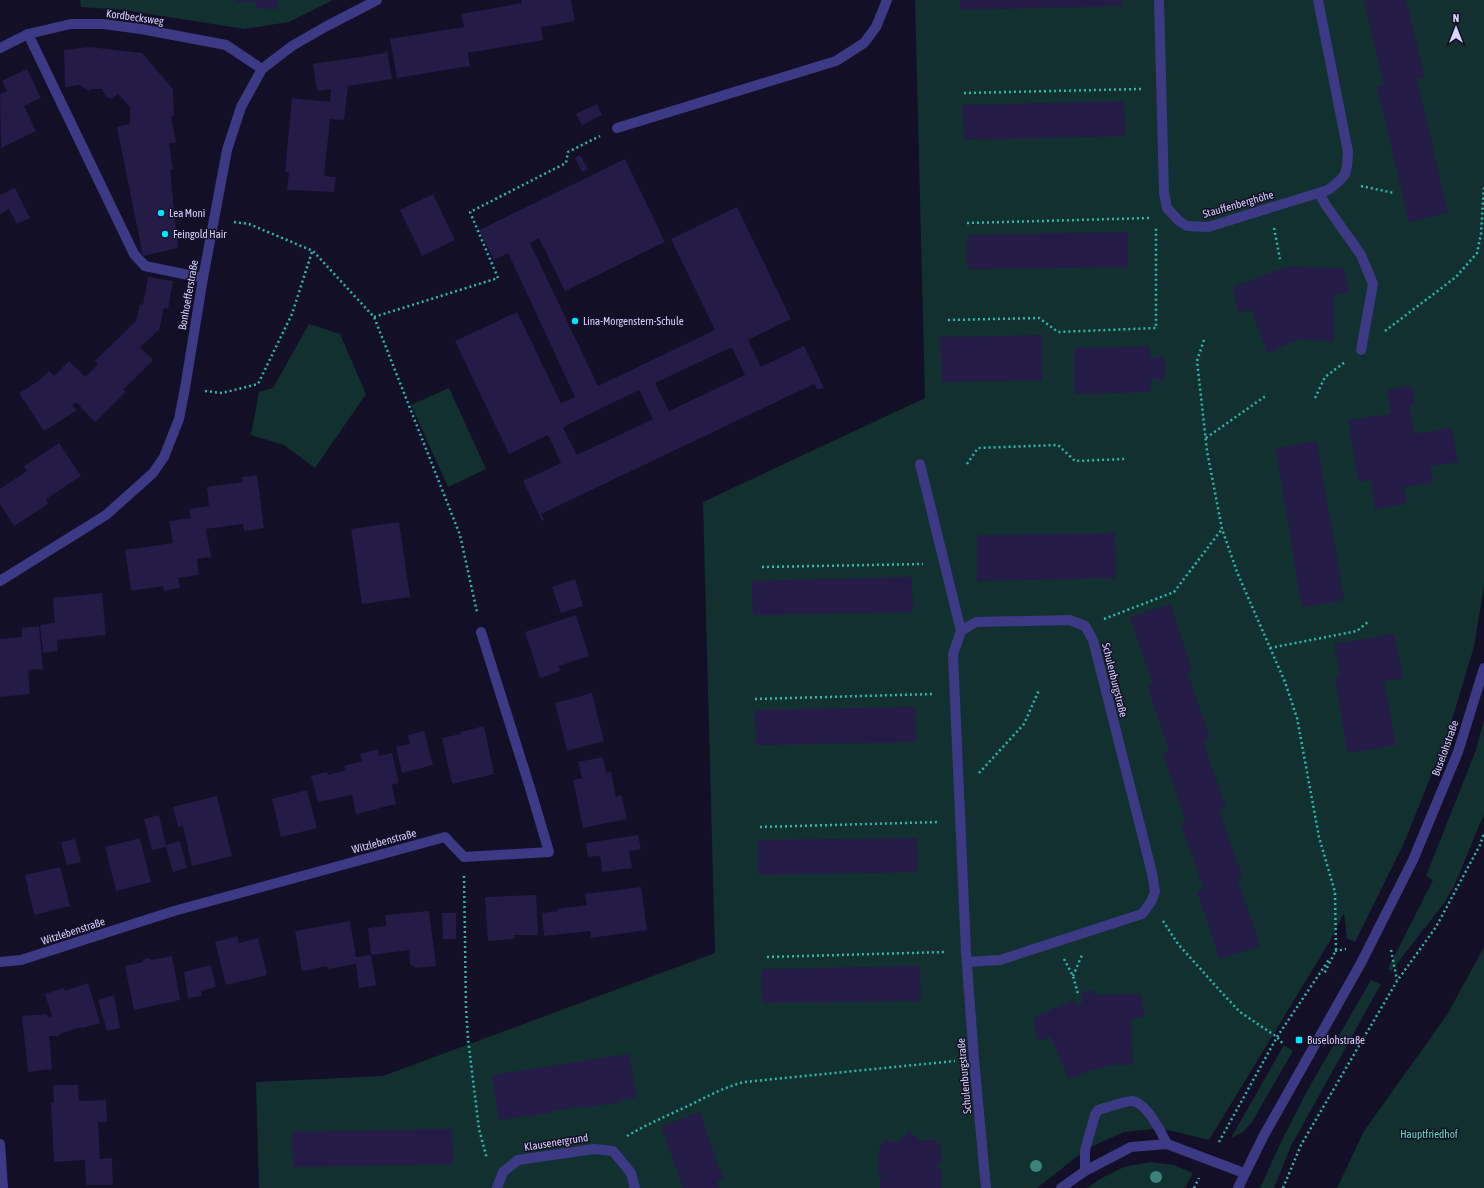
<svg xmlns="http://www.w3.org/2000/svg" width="1484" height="1188" viewBox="0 0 1484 1188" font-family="'Asap Condensed',sans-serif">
	<rect width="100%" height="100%" fill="#130f26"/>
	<!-- green -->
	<g fill="#12302f">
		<path d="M80 0H333L289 22 244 29 124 10 81 7Z"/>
		<path d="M915 0H1484V586L1474 647 1446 739 1404 843 1355 942 1347 938 1344 913 1330 941 1209 1140 1160 1128 1124 1132 1088 1148 1037 1188H259L256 1082 383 1076 715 953 703 502 925 398Z"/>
		<path d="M309 324 340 334 366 394 315 468 284 445 251 435 259 392 273 388Z"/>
		<path d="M449 388 486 469 448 487 411 405Z"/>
		<path d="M1484 719V814L1455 884 1445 902 1391 971 1388 969 1433 880 1426 876 1476 750Z"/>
		<path d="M1484 947V1188H1337L1364 1131 1447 1015Z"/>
		<path d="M1371 980 1381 984 1291 1146 1274 1188H1260L1281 1142 1307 1091Z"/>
		<path d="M1284 1045 1293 1051 1252 1122 1243 1132 1231 1138Z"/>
		<path d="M1150 1162 1174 1165 1193 1173 1185 1188H1087L1100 1179 1124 1167Z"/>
	</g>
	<!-- building -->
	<g fill="#241b47" fill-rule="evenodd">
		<path d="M236 0H278V9L256 8V2H236Z"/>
		<path d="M521 0H571L575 21 541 27 543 40 468 53 470 66 397 78 390 39 464 27 461 14 522 3Z"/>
		<path d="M960 0H1122V6L960 10Z"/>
		<path d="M1364 0H1406L1425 77 1417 79 1448 213 1409 222 1377 86 1384 85Z"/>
		<path d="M90 47 142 53 173 89 174 115 171 117 176 142 169 143 173 169 170 170 178 248 143 256 117 127 130 124V107L118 94 111 99 106 97 102 89H92L89 91 80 85 65 87 64 50Z"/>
		<path d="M387 51 392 79 348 86 344 120 330 119 324 176 336 177 334 192 287 190 289 172H285L292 98 330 102 331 89 317 91 313 64 385 53V52Z"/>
		<path d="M27 69 41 98 24 106 36 131 1 148 0 94 7 91 2 81Z"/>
		<path d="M1124 101 1125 136 964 140 963 105Z"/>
		<path d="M597 104 602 115 582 125 576 114Z"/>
		<path d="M580 155 588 169 582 172 575 158Z"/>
		<path d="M625 159 665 242 565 291 539 238 530 243 598 386 715 330 671 239 737 207 791 319 748 340 761 367 804 346 824 388 818 390 814 384 541 514 544 520 542 521 523 481 561 463 548 435 509 454 455 341 517 312 561 403 575 397 508 253 494 260 479 230ZM732 348 745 375 669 411 655 383 725 350ZM639 390 653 419 577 455 563 428 571 423Z"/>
		<path d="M15 188 30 218 17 224 9 209 0 214V195Z"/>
		<path d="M433 194 455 240 422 256 400 210Z"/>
		<path d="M1128 232V267L967 269V235Z"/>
		<path d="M1286 267 1344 268 1349 293 1334 295V341L1299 339 1268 353 1251 310 1238 313 1233 287Z"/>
		<path d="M148 277 173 281 168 309 164 308 159 330 140 347 153 360 123 390 126 392 95 422 76 402 72 406 77 410 44 431 19 393 40 380 49 371 54 376 69 361 85 377 98 364 95 361 136 321 140 304 143 305Z"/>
		<path d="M1042 335V380L942 382 940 337Z"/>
		<path d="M1150 347 1151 358 1165 357V379H1151V392L1075 394V348Z"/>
		<path d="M1412 386 1415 404 1410 405 1414 434 1452 428 1458 462 1430 466 1433 482 1404 487 1407 504 1375 509 1371 480 1358 482 1348 420 1391 414 1387 390Z"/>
		<path d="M1317 441 1344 600 1302 607 1276 448Z"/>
		<path d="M59 443 81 476 46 499 48 504 14 526 0 504V489L27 471 24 466Z"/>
		<path d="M257 475 264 528 244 531 243 524 206 529 211 557 197 559 199 575 178 578 180 588 164 591 163 586 131 591 125 550 173 543 169 521 191 518 189 509 209 506 207 487 243 482 242 477Z"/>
		<path d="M399 522 410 597 362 604 351 529Z"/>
		<path d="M1115 533 1116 578 977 581V535Z"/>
		<path d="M912 577 913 612 753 615 752 581Z"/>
		<path d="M575 579 583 606 561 613 552 587Z"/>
		<path d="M102 593 106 635 57 640 58 651 43 653 40 625 55 623 53 598Z"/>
		<path d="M1170 604 1192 670 1187 672 1210 738 1203 741 1226 808 1219 810 1242 876 1237 878 1260 946 1220 959 1197 892 1204 889 1181 823 1186 821 1163 754 1169 752 1147 686 1153 684 1130 617Z"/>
		<path d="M576 615 589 656 559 666 560 671 540 678 525 632Z"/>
		<path d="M39 626 43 669 28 670 30 694 0 697V639L22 637V628Z"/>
		<path d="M1394 634 1403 678 1384 681 1396 745 1348 753 1335 677 1340 676 1334 644Z"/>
		<path d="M592 693 604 741 567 751 555 703Z"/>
		<path d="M915 707 916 742 756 745 755 710Z"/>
		<path d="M484 726 494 774 452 784 442 738 461 734 460 732Z"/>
		<path d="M424 731 433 765 402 773 396 747 410 744 408 735Z"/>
		<path d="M378 749 379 756 392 753 399 783 392 785 396 804 356 814 352 795 318 802 311 776 327 772 328 775 346 770 344 766 362 761 360 754Z"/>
		<path d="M603 757 606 773 611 772 616 797 621 795 627 819 583 828 573 780 582 778 578 762Z"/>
		<path d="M307 790 317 828 281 837 272 799Z"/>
		<path d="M217 796 232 856 192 866 183 826 178 827 173 807Z"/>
		<path d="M159 815 166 845 180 841 187 868 173 872 166 847 152 850 144 819Z"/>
		<path d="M638 835 641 849 629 851 632 868 602 872 600 856 588 857 586 843Z"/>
		<path d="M140 838 151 882 116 891 105 847Z"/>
		<path d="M917 838 918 872 758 875V840Z"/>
		<path d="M75 839 81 862 67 865 61 842Z"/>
		<path d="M60 867 70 906 34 915 25 875Z"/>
		<path d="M641 887 647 930 591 938 590 931 544 936 542 913 558 911 557 909 587 905 585 894Z"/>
		<path d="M536 895 538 935H514L515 939 488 941 485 897Z"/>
		<path d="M429 911 436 966 416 968 410 964 409 950 371 955 376 985 359 988 356 964 328 969 327 966 302 971 295 931 350 921 356 957 371 955 368 928 386 926 385 915Z"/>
		<path d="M442 913H456V939H443Z"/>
		<path d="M237 936 239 943 258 938 267 975 226 985 215 942Z"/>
		<path d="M172 956 180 1000 134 1010 125 966 143 962V959L150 958 151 960Z"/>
		<path d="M211 965 216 987 201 991 202 996 188 998 184 972Z"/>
		<path d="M920 966 921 1001 762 1003 761 969Z"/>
		<path d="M88 983 100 1023 82 1028 81 1027 59 1034 60 1035 58 1036H49L52 1069 28 1072 22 1016 47 1014 48 1017 52 1016 45 994 64 988 65 991Z"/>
		<path d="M1094 990V995L1140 994 1145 1016 1131 1019 1133 1065H1111L1088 1071 1069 1079 1051 1037 1038 1041 1033 1018 1074 999 1076 1005 1083 1003 1081 993Z"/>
		<path d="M114 995 120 1028 107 1031 98 1000Z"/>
		<path d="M629 1054 637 1099 634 1098 621 1100V1102L582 1108V1106L552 1111V1113L499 1120 492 1075Z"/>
		<path d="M53 1085H78L79 1101 106 1100 107 1122H98L100 1159 112 1158 113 1185H86L85 1160 54 1162 51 1103 54 1102Z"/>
		<path d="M700 1112 723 1179 717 1181 719 1188H683L661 1126Z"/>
		<path d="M452 1129 453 1164 293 1167 292 1132Z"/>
		<path d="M909 1131 920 1140H935L941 1146V1164L937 1165V1169H942V1188H880V1179H882V1175H879V1148L885 1141H900Z"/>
	</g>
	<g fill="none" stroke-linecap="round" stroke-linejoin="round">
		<!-- path -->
		<g stroke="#2fb8b0" stroke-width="2.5" stroke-dasharray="2 3" stroke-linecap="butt">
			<path d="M964 93 1141 89"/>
			<path d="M1361 186 1394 193"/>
			<path d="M234 222 249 224 313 251 374 317 460 535 477 612"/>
			<path d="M967 223 1150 218"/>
			<path d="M1274 228 1280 259"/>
			<path d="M374 317 498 278 470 212 566 163 568 152 600 136"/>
			<path d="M948 320 1039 318 1058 332 1156 328V226"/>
			<path d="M1385 331 1456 277 1477 253 1481 234 1484 185"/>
			<path d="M1204 340 1197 361 1207 451 1222 529 1237 572 1285 682 1297 718 1319 837 1335 892 1336 950 1324 974"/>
			<path d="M205 391 222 393 258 384 292 314 312 252"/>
			<path d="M1315 398 1325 377 1345 362"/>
			<path d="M1206 438 1267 395"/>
			<path d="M967 464 978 448 1058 445 1075 461 1125 459"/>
			<path d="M762 567 923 564"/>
			<path d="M1104 619 1174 592 1222 529"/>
			<path d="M1270 648 1357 631 1369 621"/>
			<path d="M755 699 934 694"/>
			<path d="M979 773 1024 724 1039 690"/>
			<path d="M760 827 940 822"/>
			<path d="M464 876 466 1008 468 1039 479 1129 487 1159"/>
			<path d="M1163 921 1178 944 1223 994 1240 1012 1277 1037 1284 1045"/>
			<path d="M1391 950 1397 980"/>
			<path d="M1335 951 1346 949"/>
			<path d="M767 957 946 952"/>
			<path d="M1064 959 1073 976 1078 994"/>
			<path d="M1073 976 1082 955"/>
			<path d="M627 1136C647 1124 669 1115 690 1105 708 1096 725 1087 744 1082L955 1061"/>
			<path d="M1219 1142 1277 1037 1330 958"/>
			<path d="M1194 1188 1199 1178"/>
			<path d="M1283 1188 1301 1145 1397 981 1436 927 1480 845 1484 833"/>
		</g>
		<!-- lane -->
		<g stroke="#3d3a85" stroke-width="10">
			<path d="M28 34 134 254 145 266 203 278"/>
			<path d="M617 128 836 61 864 43 876 27 887 0"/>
			<path d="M1319 193 1325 204 1361 255 1373 284 1361 350"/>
			<path d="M920 464 961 631"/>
			<path d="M481 632 530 788"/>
			<path d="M1085 1171V1150L1095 1115 1098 1110C1106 1108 1125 1101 1132 1101 1146 1102 1162 1133 1167 1144"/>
		</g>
		<!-- street -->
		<g stroke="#3d3a85" stroke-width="10">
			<path d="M1159 0 1164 193 1167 208 1179 221 1187 226 1208 227 1328 190C1347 176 1347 175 1348 152L1318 0"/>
			<path d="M0 48 28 34 71 24H103L141 29 226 45 262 69"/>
			<path d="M0 581 106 515 153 473 164 457 179 419 185 388 203 278 227 150 241 107 262 69 292 46 325 27 377 0"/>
			<path d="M0 962 21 960 174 911 445 837 464 857 549 852 530 788"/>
			<path d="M967 962 1000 960 1142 914 1151 902 1155 892 1152 873 1093 640 1085 626 1070 620 976 622 961 631 953 654 966 952 974 1059 986 1188"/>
			<path d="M0 1144 3 1188"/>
			<path d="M497 1188 503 1172 518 1160 594 1149 613 1151 631 1173 635 1188"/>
			<path d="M1061 1188 1085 1171 1131 1147 1167 1144 1244 1173"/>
			<path d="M1238 1188 1263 1137 1361 963 1413 860 1458 752 1484 668"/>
		</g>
	</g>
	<!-- trees -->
	<g fill="#3d827b">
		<circle cx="1036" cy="1166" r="6"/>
		<circle cx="1156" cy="1177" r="6"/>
	</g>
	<!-- markers -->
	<g fill="#00e5ff" stroke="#130f26" stroke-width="1.5">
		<circle cx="161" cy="213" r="4"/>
		<circle cx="165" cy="234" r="4"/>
		<circle cx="575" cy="321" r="4"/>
		<rect x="1295" y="1036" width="8" height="8" rx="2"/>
	</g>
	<g text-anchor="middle" stroke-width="3" stroke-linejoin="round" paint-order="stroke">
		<!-- street labels -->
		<g font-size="11" fill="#d9d4ff" stroke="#130f26">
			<text transform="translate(135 17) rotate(8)" y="4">Kordbecksweg</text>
			<text transform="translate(1238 204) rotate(-16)" y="4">Stauffenberghöhe</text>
			<text transform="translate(188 295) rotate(-80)" y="4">Bonhoefferstraße</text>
			<text transform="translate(1115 680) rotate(76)" y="4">Schulenburgstraße</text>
			<text transform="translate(1445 748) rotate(-70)" y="4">Buselohstraße</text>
			<text transform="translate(384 841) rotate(-15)" y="4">Witzlebenstraße</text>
			<text transform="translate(73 931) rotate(-18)" y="4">Witzlebenstraße</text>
			<text transform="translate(964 1076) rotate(-95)" y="4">Schulenburgstraße</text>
			<text transform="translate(556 1142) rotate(-9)" y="4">Klausenergrund</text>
		</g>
		<!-- poi labels -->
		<g font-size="11" fill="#d9d4ff" stroke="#130f26" text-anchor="start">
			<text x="169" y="217">Lea Moni</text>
			<text x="173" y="238">Feingold Hair</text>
			<text x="583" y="325">Lina-Morgenstern-Schule</text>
			<text x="1307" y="1044">Buselohstraße</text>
		</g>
		<!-- park labels -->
		<g font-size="11" fill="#5fe0c0" stroke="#130f26">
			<text x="1429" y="1138">Hauptfriedhof</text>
		</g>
	</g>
	<!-- north arrow -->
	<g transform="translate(1456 28)" stroke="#130f26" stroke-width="3" paint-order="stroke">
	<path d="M0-3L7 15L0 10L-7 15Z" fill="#d9d4ff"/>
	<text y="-6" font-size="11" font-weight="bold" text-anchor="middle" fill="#d9d4ff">N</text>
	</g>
</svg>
